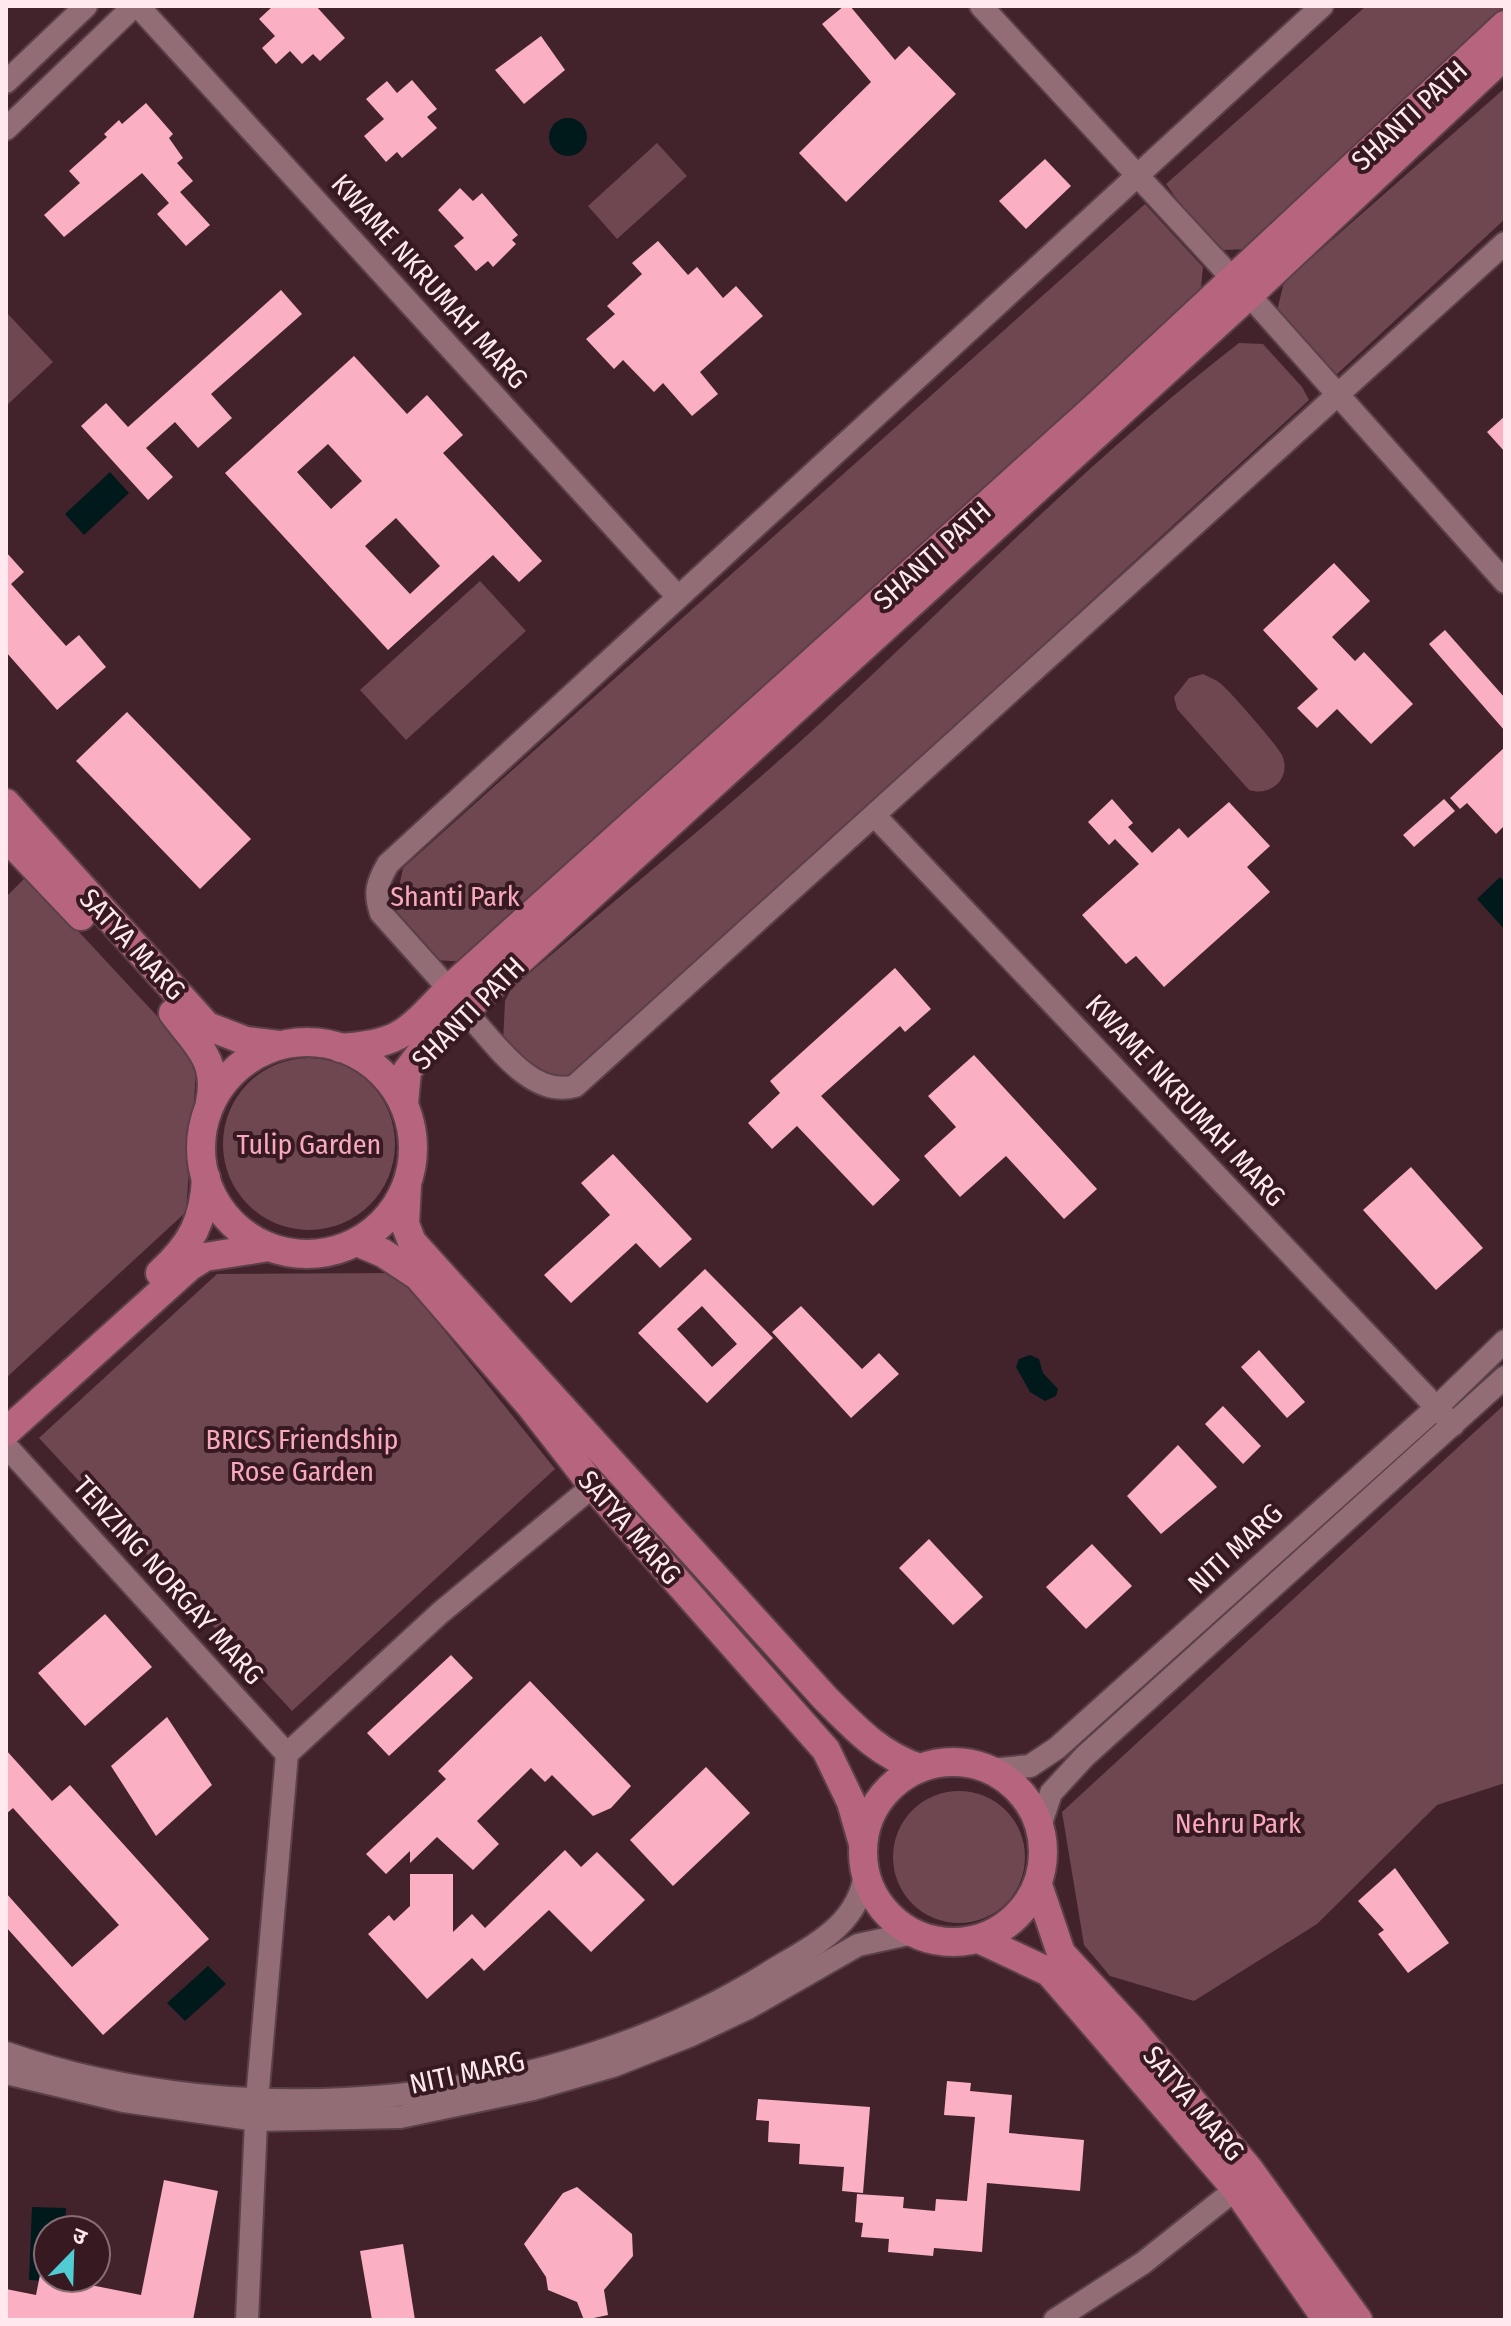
<svg xmlns="http://www.w3.org/2000/svg" width="1511" height="2326" viewBox="0 0 1511 2326" font-family="'Fira Sans Condensed','Noto Sans Devanagari',sans-serif">
	<rect width="100%" height="100%" fill="#42232c"/>
	<!-- green -->
	<g fill="#6e4751">
		<path d="M1366 6H1505V12L1249 249 1223 250 1184 209 1166 184Z"/>
		<path d="M1505 88V219L1336 375 1276 315 1284 282Z"/>
		<path d="M657 143 687 176 617 239 588 206Z"/>
		<path d="M1145 204 1203 267 1200 297 467 962 435 960 411 944 395 907 403 868Z"/>
		<path d="M6 312 53 362 6 406Z"/>
		<path d="M1239 343 1263 344 1302 387 1309 400 571 1080C539 1079 522 1066 503 1042L505 1001 511 989C617 898 725 811 827 717 963 591 1093 456 1239 343Z"/>
		<path d="M480 581 526 631 406 740 360 690Z"/>
		<path d="M1203 674C1208 677 1215 679 1220 683 1230 691 1277 745 1282 755 1292 778 1271 797 1249 790L1177 709 1174 697 1189 678Z"/>
		<path d="M27 876 197 1059 186 1212 6 1378V897Z"/>
		<circle cx="309" cy="1144" r="86"/>
		<path d="M398 1273 555 1469 292 1711 39 1438 217 1274Z"/>
		<path d="M1505 1404V1783L1437 1805 1317 1924 1194 2001 1110 1976 1084 1945 1062 1812Z"/>
		<circle cx="959" cy="1857" r="66"/>
	</g>
	<!-- water -->
	<g fill="#00191b">
		<circle cx="568" cy="137" r="19"/>
		<path d="M110 472 129 493 84 535 65 514Z"/>
		<path d="M1500 877 1505 882V930L1477 899Z"/>
		<path d="M1030 1355 1039 1359 1043 1373 1058 1389 1056 1396 1045 1401 1030 1392 1016 1367 1019 1359Z"/>
		<path d="M208 1966 226 1984 185 2021 167 2003Z"/>
		<path d="M32 2207 66 2208 65 2230H48V2278H62V2282L29 2280Z"/>
	</g>
	<!-- building -->
	<g fill="#faafc3" fill-rule="evenodd">
		<path d="M273 6H316L345 38 320 61 313 54 302 64 290 51 276 64 262 48 275 36 259 19Z"/>
		<path d="M844 6H850L895 60 909 46 956 94 846 202 799 153 871 82 822 24Z"/>
		<path d="M541 36 565 70 524 104 495 70Z"/>
		<path d="M412 80 437 109 427 117 437 128 402 158 397 152 386 162 364 136 384 119 366 99 387 81 397 93Z"/>
		<path d="M146 103 173 134 169 138 183 158 177 163 193 181 180 192 210 225 186 246 157 214 169 203 142 173 64 237 44 215 80 183 69 171 107 137 104 134 119 120 122 124Z"/>
		<path d="M1045 159 1071 186 1026 229 999 201Z"/>
		<path d="M460 188 473 201 482 193 518 235 512 240 516 244 493 267 488 261 476 271 454 246 464 238 438 210Z"/>
		<path d="M658 241 688 275 697 267 723 298 736 286 763 316 700 372 718 394 692 416 663 383 654 392 623 360 614 369 586 339 615 314 607 306 642 274 632 263Z"/>
		<path d="M281 290 302 314 211 394 232 418 198 448 175 422 146 448 173 477 148 500 81 426 106 403 128 427Z"/>
		<path d="M354 356 407 414 427 395 463 435 443 453 542 561 519 582 493 555 388 650 225 473ZM328 444 362 481 331 509 297 472ZM396 518 440 566 410 594 365 546Z"/>
		<path d="M1505 416V452L1487 432Z"/>
		<path d="M6 552 24 572 11 584 66 646 79 635 106 667 57 710 6 652Z"/>
		<path d="M1334 563 1370 601 1332 637 1355 661 1364 652 1413 704 1371 744 1337 709 1317 728 1297 708 1318 689 1263 630Z"/>
		<path d="M1445 630 1505 698V731L1429 644Z"/>
		<path d="M127 712 251 839 200 889 76 761Z"/>
		<path d="M1505 747V825L1496 834 1467 803 1460 809 1450 798Z"/>
		<path d="M1112 799 1133 823 1128 827 1152 853 1179 828 1188 838 1229 802 1270 846 1247 867 1270 892 1164 987 1136 956 1126 964 1082 915 1139 864 1115 839 1109 845 1088 822Z"/>
		<path d="M1444 799 1455 811 1414 847 1403 835Z"/>
		<path d="M895 968 931 1009 905 1032 900 1026 821 1096 900 1180 873 1206 797 1126 772 1149 748 1123 780 1093 770 1081Z"/>
		<path d="M974 1055 1097 1189 1064 1219 1006 1156 960 1197 924 1156 956 1127 928 1096Z"/>
		<path d="M613 1154 692 1239 660 1268 636 1243 571 1303 544 1275 610 1215 581 1183Z"/>
		<path d="M1411 1167 1483 1248 1436 1290 1363 1210Z"/>
		<path d="M705 1269 773 1338 707 1403 638 1333ZM702 1306 737 1344 712 1367 677 1329Z"/>
		<path d="M801 1306 862 1369 879 1353 899 1374 851 1418 772 1332Z"/>
		<path d="M1259 1350 1305 1402 1287 1418 1241 1367Z"/>
		<path d="M1223 1406 1261 1446 1243 1464 1205 1424Z"/>
		<path d="M1178 1445 1217 1487 1161 1534 1127 1496Z"/>
		<path d="M929 1539 983 1597 953 1625 899 1568Z"/>
		<path d="M1092 1544 1132 1586 1086 1629 1046 1587Z"/>
		<path d="M105 1614 152 1667 85 1726 38 1673Z"/>
		<path d="M451 1655 473 1678 389 1756 367 1733Z"/>
		<path d="M530 1681 631 1786 611 1808 593 1816 552 1775 545 1782 531 1768 477 1821 499 1844 473 1870 437 1837 410 1863V1851L386 1874 366 1854 446 1779 438 1771Z"/>
		<path d="M167 1717 212 1785 156 1836 111 1766Z"/>
		<path d="M6 1750 52 1801 70 1785 209 1939 103 2035 6 1927V1893L72 1967 119 1925 13 1808 6 1814Z"/>
		<path d="M706 1767 750 1813 673 1886 630 1840Z"/>
		<path d="M565 1850 581 1867 597 1852 645 1900 591 1952 549 1910 484 1971 472 1958 427 1999 368 1934 389 1915 394 1921 410 1906V1874H453V1932L472 1914 485 1928Z"/>
		<path d="M1395 1868 1449 1943 1408 1973 1378 1934 1384 1930 1358 1901Z"/>
		<path d="M947 2081 971 2083 970 2091 1012 2095 1009 2133 1084 2140 1080 2191 987 2183 982 2252 934 2248 933 2256 888 2252 889 2239 861 2237 863 2223 855 2222 857 2194 904 2197 903 2208 935 2211 936 2199 967 2201 975 2117 944 2115Z"/>
		<path d="M758 2099 870 2107 863 2193 842 2191 844 2167 799 2164 800 2144 768 2142 769 2121 756 2120Z"/>
		<path d="M164 2180 218 2191 193 2320H6V2289L36 2295 40 2275 141 2295Z"/>
		<path d="M577 2187 632 2234 633 2256 604 2290 608 2315 584 2320 577 2302 548 2290 546 2277 524 2244 563 2193Z"/>
		<path d="M403 2244 415 2320H372L360 2251Z"/>
	</g>
	<g fill="none" stroke-linecap="round" stroke-linejoin="round">
		<!-- minor casing -->
		<g stroke="#5b4049" stroke-width="26">
			<g id="minor">
				<path d="M138 6 678 597"/>
				<path d="M981 6 1233 279"/>
				<path d="M6 82 86 6"/>
				<path d="M6 129 134 6"/>
				<path d="M1249 295 1505 582"/>
				<path d="M875 816 1453 1425"/>
				<path d="M449 989 381 913C374 893 377 883 388 864L1322 6"/>
				<path d="M465 1011C493 1040 530 1099 575 1086L1505 243"/>
				<path d="M6 1446 287 1754"/>
				<path d="M990 1770 1030 1766 1057 1748 1436 1408 1505 1341"/>
				<path d="M1040 1826 1051 1793 1085 1756 1505 1377"/>
				<path d="M6 2053C247 2137 550 2108 768 1973 810 1947 858 1927 865 1874"/>
				<path d="M6 2073 124 2101 257 2120 400 2117 533 2089 613 2066 689 2036 748 2008 858 1945 913 1933"/>
				<path d="M247 2320 257 2100 287 1754 440 1613 593 1486"/>
				<path d="M1055 2320 1143 2263 1236 2189 1248 2184"/>
			</g>
		</g>
		<!-- major casing -->
		<g stroke="#5b4049" stroke-width="32">
			<g id="major">
				<path d="M6 803 207 1026 246 1041 279 1045"/>
				<path d="M6 837 81 916"/>
				<path d="M173 1013C196 1044 219 1060 210 1102"/>
				<circle cx="307" cy="1148" r="106"/>
				<path d="M340 1048C402 1044 407 1032 449 989L1099 404 1505 25"/>
				<path d="M404 1104 407 1071 426 1046 1249 295 1505 55"/>
				<path d="M407 1186 405 1224 412 1242 825 1698C854 1727 879 1755 920 1768"/>
				<path d="M357 1242 383 1253 418 1276 529 1404 593 1486 826 1750 851 1802 863 1844"/>
				<path d="M160 1273C192 1244 204 1220 206 1178"/>
				<path d="M6 1432 189 1267 205 1257 269 1247"/>
				<circle cx="953" cy="1852" r="90"/>
				<path d="M1038 1885 1061 1953 1133 2031 1248 2168 1358 2320"/>
				<path d="M979 1939 1049 1972 1236 2189 1327 2320"/>
			</g>
		</g>
		<!-- minor -->
		<use href="#minor" stroke="#926d76" stroke-width="22"/>
		<!-- major -->
		<use href="#major" stroke="#b7657e" stroke-width="28"/>
	</g>
	<g text-anchor="middle" stroke-width="8" stroke-linejoin="round" paint-order="stroke">
		<!-- street labels -->
		<g font-size="28" fill="#ffe9ee" stroke="#371922">
			<text transform="translate(1409 115) rotate(-43)" y="10">SHANTI PATH</text>
			<text transform="translate(430 281) rotate(48)" y="10">KWAME NKRUMAH MARG</text>
			<text transform="translate(932 555) rotate(-42)" y="10">SHANTI PATH</text>
			<text transform="translate(133 944) rotate(47)" y="10">SATYA MARG</text>
			<text transform="translate(468 1013) rotate(-45)" y="10">SHANTI PATH</text>
			<text transform="translate(1186 1100) rotate(47)" y="10">KWAME NKRUMAH MARG</text>
			<text transform="translate(630 1527) rotate(49)" y="10">SATYA MARG</text>
			<text transform="translate(1235 1548) rotate(-43)" y="10">NITI MARG</text>
			<text transform="translate(169 1580) rotate(48)" y="10">TENZING NORGAY MARG</text>
			<text transform="translate(467 2072) rotate(-12)" y="10">NITI MARG</text>
			<text transform="translate(1194 2103) rotate(50)" y="10">SATYA MARG</text>
		</g>
		<!-- park labels -->
		<g font-size="28" fill="#f8a9be" stroke="#371922">
			<text x="455" y="906">Shanti Park</text>
			<text x="309" y="1154">Tulip Garden</text>
			<text x="302" y="1449">BRICS Friendship<tspan x="302" dy="32">Rose Garden</tspan></text>
			<text x="1238" y="1833">Nehru Park</text>
		</g>
	</g>
	<!-- border -->
	<rect width="1511" height="2326" fill="none" stroke="#ffe9ee" stroke-width="16"/>
	<!-- north arrow -->
	<g transform="translate(72 2254) rotate(23)"><circle r="38" fill="#371922" stroke="#876c74" stroke-width="2"/>
	<path d="M0-6L14 30L0 20L-14 30Z" fill="#51ccd4"/>
	<text y="-12" font-size="22" font-weight="bold" text-anchor="middle" fill="#ffe9ee">उ</text>
	</g>
</svg>
